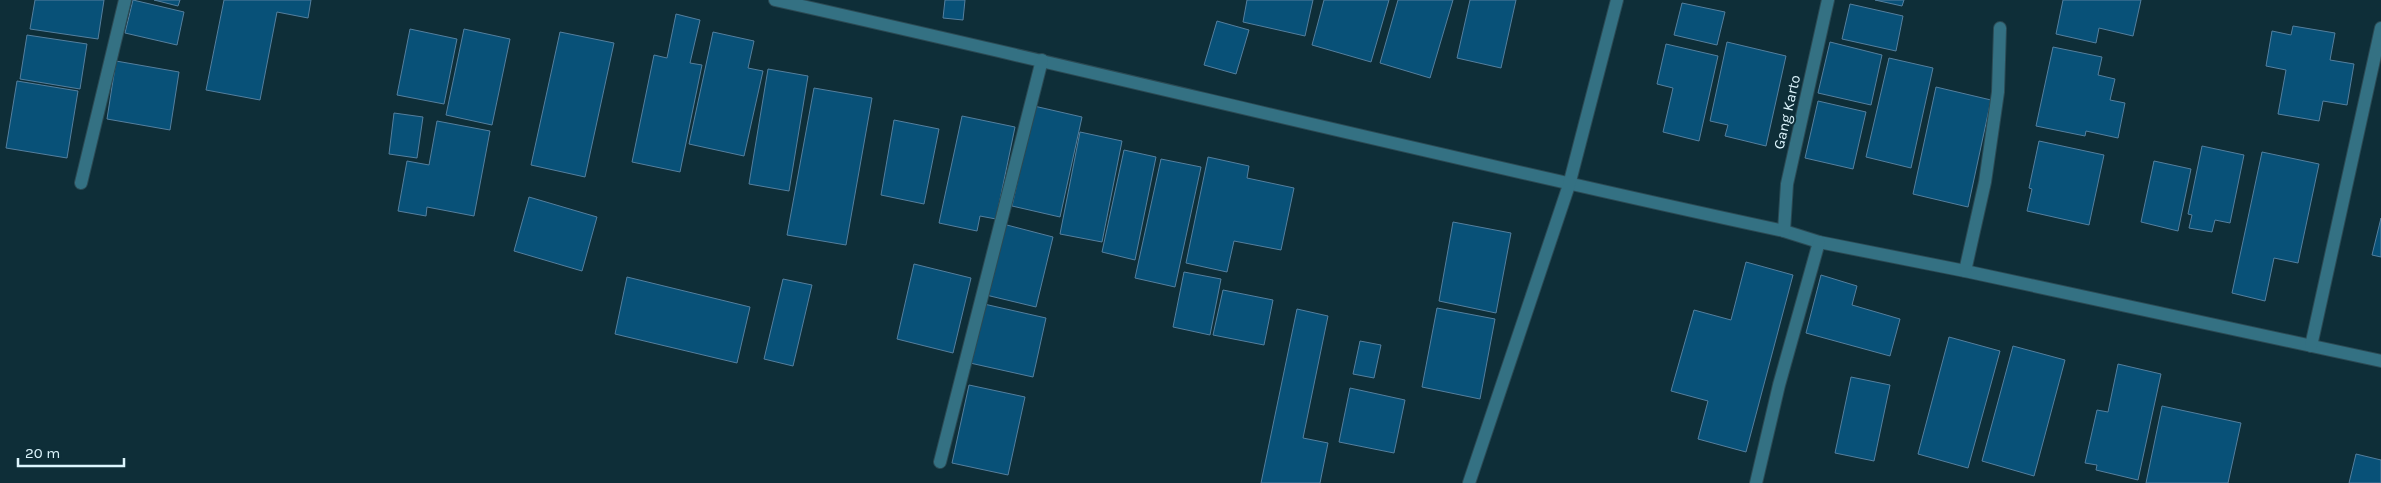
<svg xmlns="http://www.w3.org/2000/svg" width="2381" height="483" viewBox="0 0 2381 483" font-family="Karla,sans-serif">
	<rect width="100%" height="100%" fill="#0e2e38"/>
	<!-- building -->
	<g fill="#085178" stroke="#547f9e">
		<path d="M35 0H104L98 39 30 29Z"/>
		<path d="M133 0 184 12 177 45 125 33Z"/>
		<path d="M154 0H180L178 6Z"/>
		<path d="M224 0H311L308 18 277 12 260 100 206 90Z"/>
		<path d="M945 0H965L963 20 943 18Z"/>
		<path d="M1247 0H1313L1305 36 1243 22Z"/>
		<path d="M1324 0H1389L1371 62 1312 45Z"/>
		<path d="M1398 0H1453L1430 78 1380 63Z"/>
		<path d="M1470 0H1516L1501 68 1457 58Z"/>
		<path d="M1875 0H1904L1902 6Z"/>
		<path d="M2063 0H2141L2133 36 2099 28 2096 43 2056 34Z"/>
		<path d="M1682 3 1725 12 1717 45 1674 35Z"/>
		<path d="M1850 4 1903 16 1896 51 1842 39Z"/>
		<path d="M676 14 700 20 690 63 702 65 680 172 632 162 654 55 667 58Z"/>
		<path d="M1217 21 1249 30 1236 74 1204 65Z"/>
		<path d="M2293 26 2335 33 2330 60 2354 64 2347 105 2323 101 2319 121 2278 114 2286 70 2266 66 2272 31 2291 35Z"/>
		<path d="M410 29 457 39 444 104 397 95Z"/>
		<path d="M464 29 510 39 492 125 446 115Z"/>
		<path d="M560 32 614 43 585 177 531 165Z"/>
		<path d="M713 32 754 41 748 68 763 71 744 156 689 144Z"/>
		<path d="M27 35 87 44 80 89 20 79Z"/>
		<path d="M1727 42 1786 56 1766 146 1725 136 1728 125 1710 121Z"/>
		<path d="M1830 42 1882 55 1871 105 1818 93Z"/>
		<path d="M1666 44 1718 56 1699 141 1663 132 1673 88 1657 84Z"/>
		<path d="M2053 47 2102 57 2098 75 2115 79 2110 100 2125 103 2118 138 2086 131 2085 136 2036 126Z"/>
		<path d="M1889 58 1933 68 1911 168 1866 157Z"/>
		<path d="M116 61 179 72 170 130 107 119Z"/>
		<path d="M768 69 808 76 789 191 749 184Z"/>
		<path d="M17 81 78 91 67 158 6 148Z"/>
		<path d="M1936 87 1991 100 1968 207 1913 194Z"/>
		<path d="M814 88 872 98 846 245 787 235Z"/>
		<path d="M1818 101 1866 112 1853 169 1805 158Z"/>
		<path d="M1034 106 1082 117 1060 217 1012 206Z"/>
		<path d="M394 113 423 117 417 158 389 154Z"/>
		<path d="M962 116 1015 127 996 219 980 216 977 231 939 223Z"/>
		<path d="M894 120 939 129 924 204 881 195Z"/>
		<path d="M437 121 490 131 474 216 427 207 426 216 398 211 407 161 429 165Z"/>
		<path d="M1080 132 1122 141 1102 242 1060 234Z"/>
		<path d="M2039 141 2104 155 2089 225 2027 211 2032 189 2029 188Z"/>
		<path d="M2202 146 2244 155 2230 223 2215 220 2212 232 2189 228 2192 215 2188 214Z"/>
		<path d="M1124 150 1156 157 1135 260 1102 252Z"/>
		<path d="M2262 152 2319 164 2298 263 2274 258 2265 301 2232 293Z"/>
		<path d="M1208 157 1249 166 1247 178 1294 188 1281 250 1234 241 1227 272 1186 263Z"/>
		<path d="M1161 159 1201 167 1175 287 1135 278Z"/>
		<path d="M2154 161 2191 169 2178 231 2141 222Z"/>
		<path d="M529 197 597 217 582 271 514 251Z"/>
		<path d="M2381 218V257L2372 255Z"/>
		<path d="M1453 222 1511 233 1496 313 1439 301Z"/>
		<path d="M1003 224 1053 237 1036 307 986 295Z"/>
		<path d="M1746 262 1793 275 1746 452 1698 439 1708 401 1671 391 1694 310 1731 320Z"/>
		<path d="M914 264 971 278 953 353 897 339Z"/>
		<path d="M1184 272 1221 279 1210 335 1173 327Z"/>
		<path d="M1821 275 1857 286 1852 305 1900 319 1890 356 1806 333Z"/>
		<path d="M627 277 750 307 737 363 615 334Z"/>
		<path d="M783 279 812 285 793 366 764 359Z"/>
		<path d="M1223 290 1273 300 1264 345 1213 335Z"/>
		<path d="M984 304 1046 318 1033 377 970 363Z"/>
		<path d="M1437 308 1495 319 1480 399 1422 387Z"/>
		<path d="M1297 309 1328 316 1303 438 1328 443 1320 483H1261Z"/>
		<path d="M1949 337 2000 351 1968 468 1918 454Z"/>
		<path d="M1360 341 1381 345 1374 378 1353 374Z"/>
		<path d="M2013 346 2065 360 2034 476 1982 461Z"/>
		<path d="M2118 364 2161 374 2138 480 2096 470 2097 465 2085 463 2097 410 2108 412Z"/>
		<path d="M1851 377 1890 385 1874 461 1835 453Z"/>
		<path d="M969 385 1025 397 1008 475 952 463Z"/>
		<path d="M1350 388 1405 400 1394 453 1339 442Z"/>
		<path d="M2162 406 2241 423 2228 483H2146Z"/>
		<path d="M2356 454 2381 460V483H2349Z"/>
	</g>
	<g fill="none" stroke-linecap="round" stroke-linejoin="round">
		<!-- street casing -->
		<g stroke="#2b4a54" stroke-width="14">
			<g id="street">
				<path d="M775 0C1112 75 1447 159 1784 231L1819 242 1965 271 2381 361"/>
				<path d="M81 183 125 0"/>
				<path d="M1784 231 1787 184 1828 0"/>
				<path d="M1965 271 1985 182 1998 92 2000 28"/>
				<path d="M2311 346 2381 28"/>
				<path d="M940 462 1042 60"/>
				<path d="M1469 483 1569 185 1617 0"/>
				<path d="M1756 483 1779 385 1819 242"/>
			</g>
		</g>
		<!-- street -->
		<use href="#street" stroke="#347183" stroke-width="12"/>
	</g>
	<g text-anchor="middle" stroke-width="4" stroke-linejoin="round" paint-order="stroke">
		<!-- street labels -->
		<g font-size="15" fill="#ddf5fd" stroke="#0e2e38">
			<text transform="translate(1787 112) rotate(-77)" y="5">Gang Karto</text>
		</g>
	</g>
	<!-- scale -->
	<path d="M18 458v8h106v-8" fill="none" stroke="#ddf5fd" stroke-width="2.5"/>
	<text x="25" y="458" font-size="15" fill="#ddf5fd" stroke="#0e2e38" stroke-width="4" paint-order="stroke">20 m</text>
</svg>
